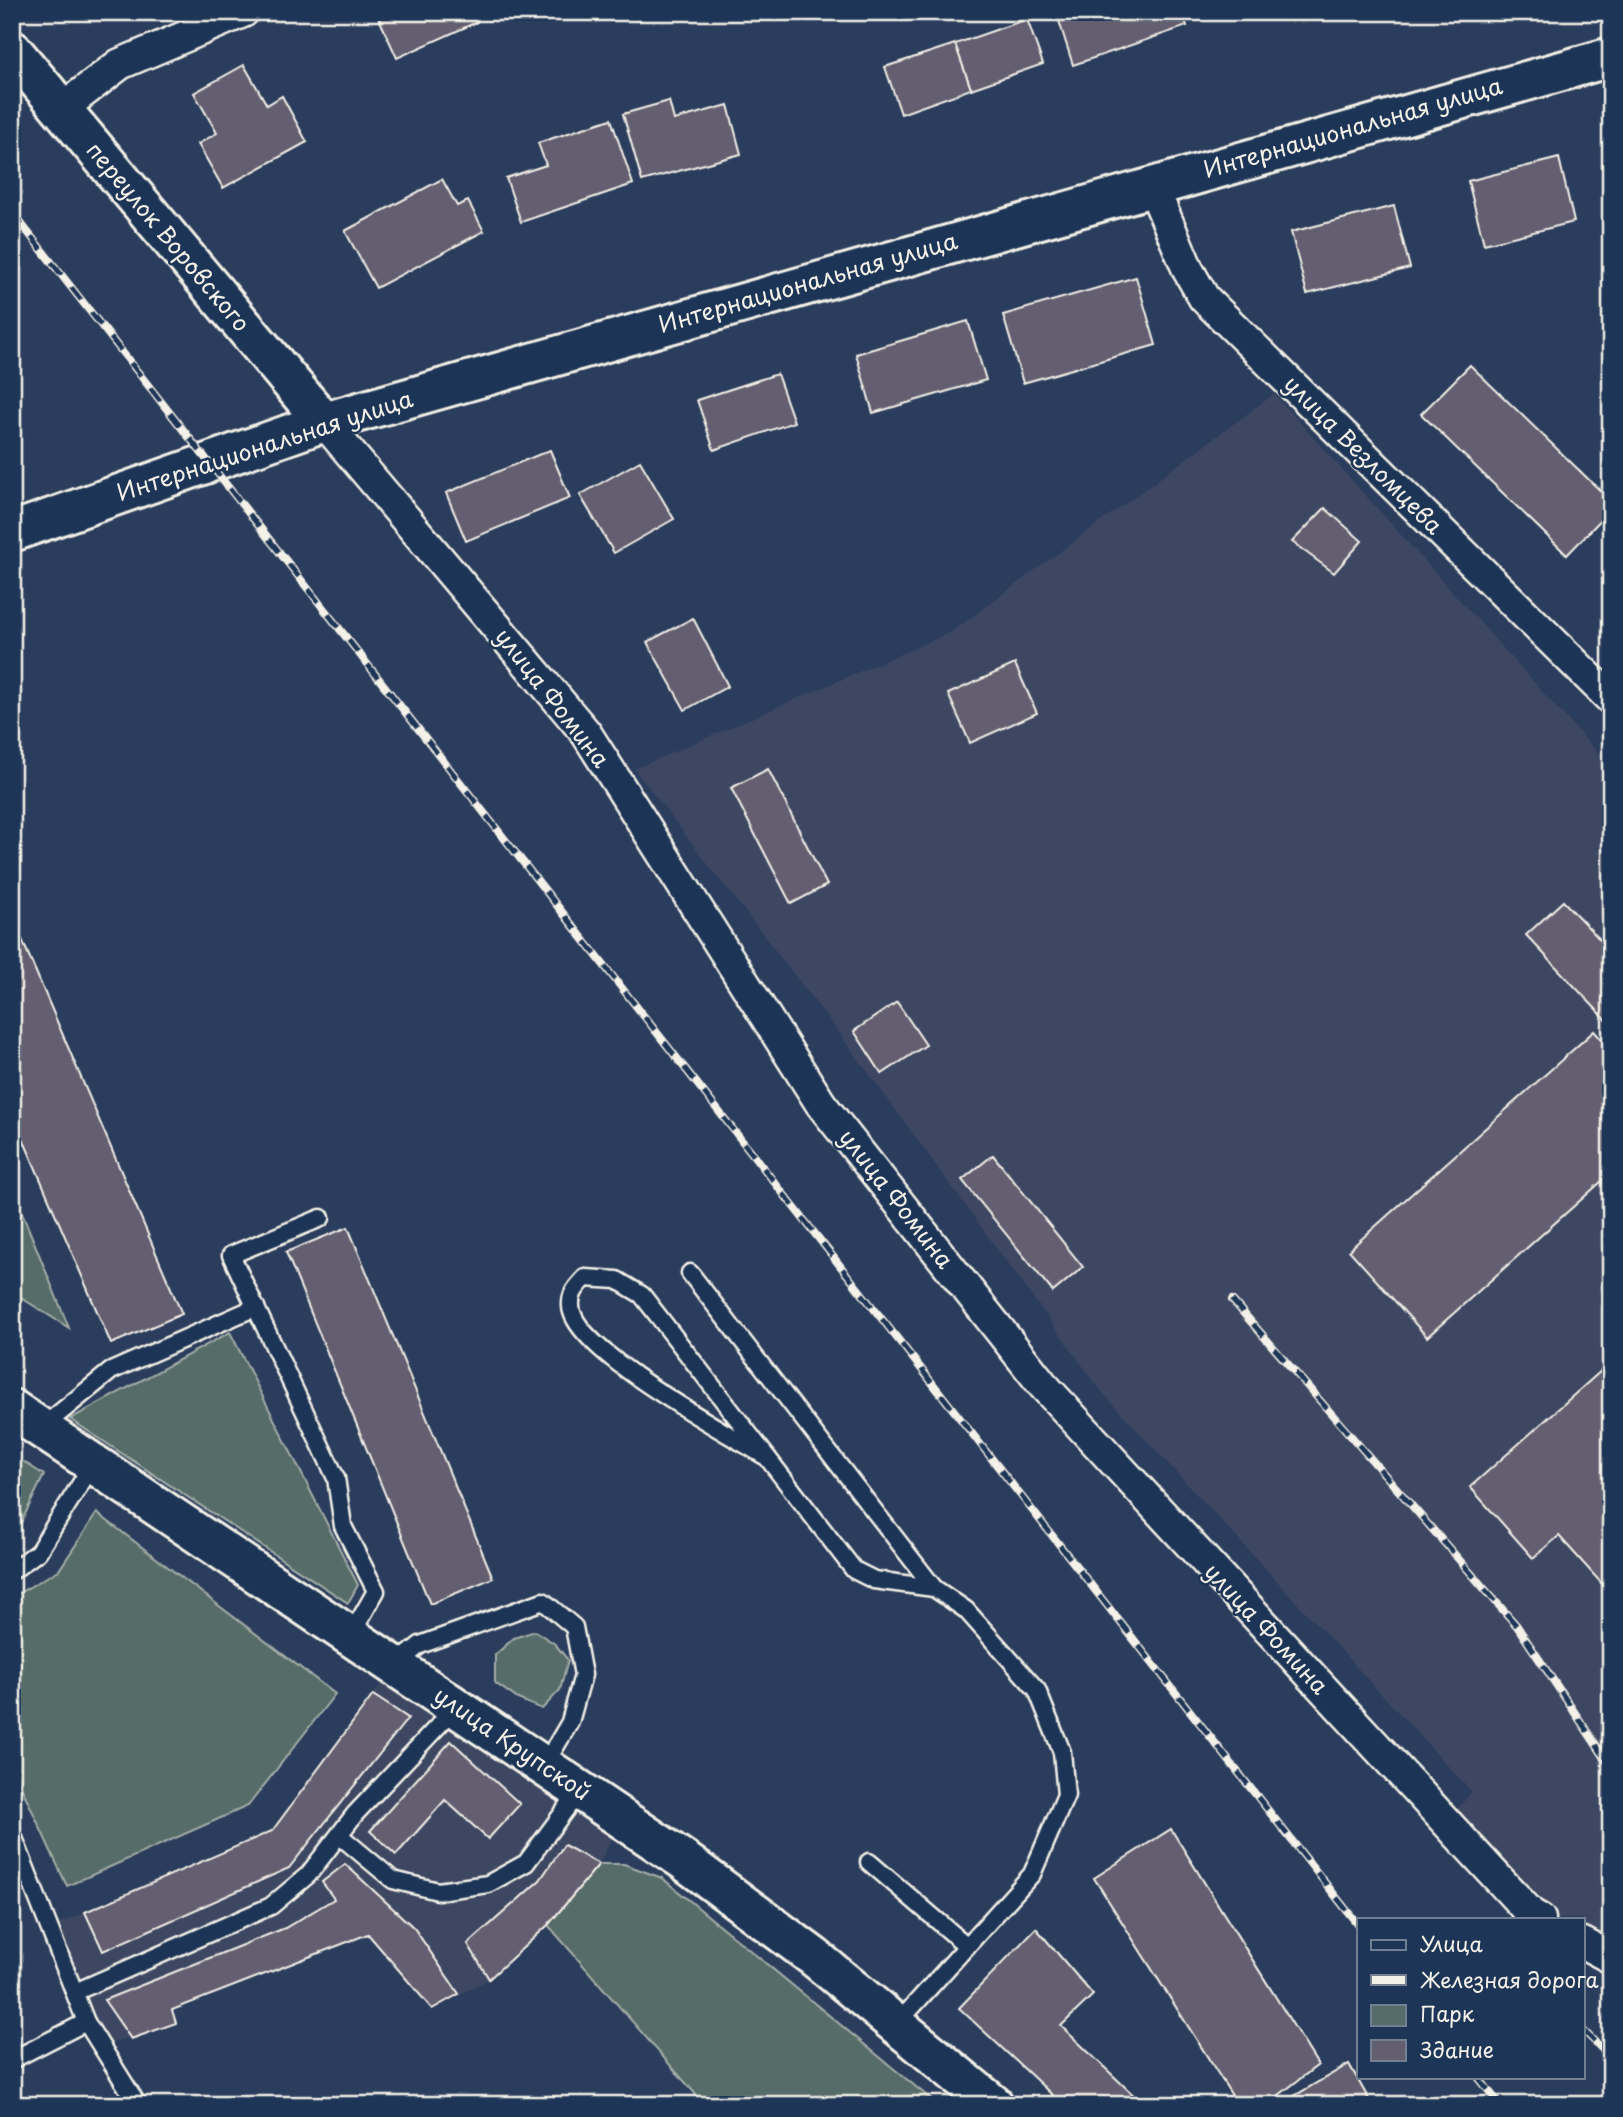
<svg xmlns="http://www.w3.org/2000/svg" width="1623" height="2117" viewBox="0 0 1623 2117" font-family="'Playpen Sans',sans-serif">
	<rect width="100%" height="100%" fill="#2b3d5c"/>
	<filter id="ink" filterUnits="userSpaceOnUse"><feTurbulence type="fractalNoise" baseFrequency=".0143" numOctaves="2"/><feDisplacementMap in="SourceGraphic" scale="14" xChannelSelector="R" yChannelSelector="G"/><feConvolveMatrix kernelMatrix="1 2 1 2 8 2 1 2 1" color-interpolation-filters="sRGB"/></filter>
	<g filter="url(#ink)">
		<!-- built -->
		<g fill="#3c4762">
			<path d="M1274 394 1611 768V1958L1583 1943V1919H1540L1444 1823 1472 1792 1101 1391 840 1034 634 769 951 632Z"/>
			<path d="M395 1665 622 1818 599 1864 548 1925 489 1979 432 2009 368 1934 173 2010 176 2023 102 2046 49 1928 272 1831Z"/>
		</g>
		<!-- green -->
		<g fill="#566c68" stroke="#a5aea8" stroke-width="2">
			<path d="M12 1188 69 1328 12 1292Z"/>
			<path d="M230 1332 358 1585 348 1603 70 1419Z"/>
			<path d="M12 1454 44 1475 12 1541Z"/>
			<path d="M97 1513 335 1694 248 1806 67 1886 12 1767V1597L59 1570Z"/>
			<path d="M535 1631 555 1644 568 1660 560 1690 542 1709 518 1699 495 1683V1655L514 1638Z"/>
			<path d="M599 1864H624L662 1878 938 2105H705L548 1925Z"/>
		</g>
		<!-- building -->
		<g fill="#635e70" stroke="#f4f1e8" stroke-width="2">
			<path d="M376 12H473L477 22 397 58Z"/>
			<path d="M1085 12H1182L1187 26 1073 65 1059 21Z"/>
			<path d="M1027 19 1043 64 971 89 955 44Z"/>
			<path d="M955 44 971 89 901 114 885 67Z"/>
			<path d="M244 65 267 105 282 96 307 142 223 188 198 144 217 133 194 93Z"/>
			<path d="M669 101 674 120 728 105 741 154 642 181 623 114Z"/>
			<path d="M611 119 633 184 521 222 506 178 546 165 538 143Z"/>
			<path d="M1559 158 1574 222 1484 244 1468 181Z"/>
			<path d="M442 179 457 206 468 201 484 231 376 288 345 231Z"/>
			<path d="M1394 206 1410 268 1307 294 1291 232Z"/>
			<path d="M1136 277 1156 345 1023 383 1003 315Z"/>
			<path d="M968 321 986 380 873 413 856 354Z"/>
			<path d="M1470 365 1611 501V509L1567 555 1421 414Z"/>
			<path d="M777 374 794 422 714 450 697 400Z"/>
			<path d="M550 450 570 498 466 541 446 493Z"/>
			<path d="M640 461 674 519 614 553 580 495Z"/>
			<path d="M1325 508 1362 541 1334 573 1292 542Z"/>
			<path d="M693 618 728 686 685 710 647 642Z"/>
			<path d="M1015 664 1037 713 970 743 948 694Z"/>
			<path d="M768 769 827 885 791 904 731 788Z"/>
			<path d="M1563 901 1611 951V1025L1526 935Z"/>
			<path d="M12 916 182 1314 111 1344 12 1113Z"/>
			<path d="M897 1002 926 1045 882 1074 854 1031Z"/>
			<path d="M1594 1031 1611 1050V1173L1427 1337 1349 1250Z"/>
			<path d="M993 1155 1083 1267 1053 1292 962 1180Z"/>
			<path d="M348 1227 493 1578 430 1604 286 1252Z"/>
			<path d="M1611 1362V1594L1559 1536 1533 1558 1470 1487Z"/>
			<path d="M373 1695 408 1718 289 1868 103 1951 85 1912 272 1831Z"/>
			<path d="M451 1741 520 1804 488 1839 445 1800 396 1855 370 1831Z"/>
			<path d="M1171 1829 1318 2065 1266 2105H1238L1094 1878Z"/>
			<path d="M564 1845 599 1864 548 1925 489 1979 468 1944 540 1880Z"/>
			<path d="M345 1864 414 1928 459 1994 432 2009 368 1934 172 2010 176 2023 131 2039 104 2000 285 1928 334 1899 322 1882Z"/>
			<path d="M1036 1928 1093 1995 1061 2026 1144 2105H1063L959 2008Z"/>
			<path d="M1349 2064 1372 2105H1294L1291 2098Z"/>
		</g>
		<g fill="none" stroke-linecap="round" stroke-linejoin="round">
			<!-- service casing -->
			<g stroke="#f4f1e8" stroke-width="21">
				<g id="service">
					<path d="M321 1218 231 1255 336 1478 343 1526 376 1591 351 1635"/>
					<path d="M690 1273 934 1588"/>
					<path d="M41 1428 111 1371 256 1307"/>
					<path d="M768 1458C729 1434 572 1350 571 1306 570 1293 577 1287 585 1278L617 1280 642 1295 854 1570 874 1580 934 1588 966 1610 1037 1690 1062 1752 1066 1795 1032 1874 896 2025"/>
					<path d="M12 1571 38 1552 93 1464"/>
					<path d="M395 1665 420 1645 543 1601 574 1627 583 1675 570 1722 544 1766"/>
					<path d="M12 1833 86 2022 138 2105"/>
					<path d="M339 1835 393 1880 438 1891 488 1884 526 1863 580 1790"/>
					<path d="M869 1862 967 1946"/>
					<path d="M75 1992 271 1906 308 1875 355 1814 456 1707"/>
					<path d="M12 2060 86 2022"/>
				</g>
			</g>
			<!-- minor casing -->
			<g stroke="#f4f1e8" stroke-width="35">
				<g id="minor">
					<path d="M60 110 120 64 243 12"/>
					<path d="M1152 185 1188 270 1204 298 1611 699"/>
					<path d="M324 422 586 733 821 1104 1043 1385 1531 1914 1540 1919"/>
					<path d="M1583 1943 1611 1958"/>
				</g>
			</g>
			<!-- tertiary casing -->
			<g stroke="#f4f1e8" stroke-width="44">
				<g id="tertiary">
					<path d="M12 50 324 422"/>
					<path d="M12 532 324 422 1611 57"/>
					<path d="M12 1409 682 1859 814 1957 994 2105"/>
				</g>
			</g>
			<!-- service -->
			<use href="#service" stroke="#1d3557" stroke-width="16"/>
			<!-- minor -->
			<use href="#minor" stroke="#1d3557" stroke-width="30"/>
			<!-- tertiary -->
			<use href="#tertiary" stroke="#1d3557" stroke-width="38"/>
			<!-- rail casing -->
			<g stroke="#f4f1e8" stroke-width="8">
				<g id="rail">
					<path d="M12 212 1359 1926"/>
					<path d="M1232 1300 1517 1626 1611 1767"/>
					<path d="M1583 2030 1611 2058"/>
					<path d="M1478 2077 1500 2105"/>
				</g>
			</g>
			<!-- rail -->
			<use href="#rail" stroke="#1d3557" stroke-width="5" stroke-dasharray="16" stroke-linecap="butt"/>
		</g>
	</g>
	<g text-anchor="middle" stroke-width="5" stroke-linejoin="round" paint-order="stroke">
		<!-- street labels -->
		<g font-size="23" fill="#f4f1e8" stroke="#1d3557">
			<text transform="translate(1353 128) rotate(-16)" y="8">Интернациональная улица</text>
			<text transform="translate(168 237) rotate(50)" y="8">переулок Воровского</text>
			<text transform="translate(808 283) rotate(-16)" y="8">Интернациональная улица</text>
			<text transform="translate(265 446) rotate(-18)" y="8">Интернациональная улица</text>
			<text transform="translate(1363 455) rotate(45)" y="8">улица Везломцева</text>
			<text transform="translate(552 698) rotate(52)" y="8">улица Фомина</text>
			<text transform="translate(896 1199) rotate(52)" y="8">улица Фомина</text>
			<text transform="translate(1266 1629) rotate(47)" y="8">улица Фомина</text>
			<text transform="translate(512 1744) rotate(34)" y="8">улица Крупской</text>
		</g>
	</g>
	<!-- margin -->
	<rect width="1623" height="2117" fill="none" stroke="#1d3557" stroke-width="42"/>
	<rect x="21" y="21" width="1581" height="2075" fill="none" stroke="#f4f1e8" stroke-width="2.5" filter="url(#ink)"/>
	<!-- legend -->
	<rect x="1357" y="1918" width="228" height="161" fill="#1d3557" stroke="#738091" stroke-width="2"/>
	<rect x="1371" y="1940" width="35" height="10" fill="#1d3557" stroke="#738091" stroke-width="2"/>
	<text x="1420" y="1952" font-size="21" fill="#f4f1e8">Улица</text>
	<rect x="1371" y="1975" width="35" height="10" fill="#f4f1e8" stroke="#738091" stroke-width="2"/>
	<text x="1420" y="1988" font-size="21" fill="#f4f1e8">Железная дорога</text>
	<rect x="1371" y="2005" width="35" height="21" fill="#566c68" stroke="#738091" stroke-width="2"/>
	<text x="1420" y="2022" font-size="21" fill="#f4f1e8">Парк</text>
	<rect x="1371" y="2040" width="35" height="21" fill="#635e70" stroke="#738091" stroke-width="2"/>
	<text x="1420" y="2058" font-size="21" fill="#f4f1e8">Здание</text>
</svg>
